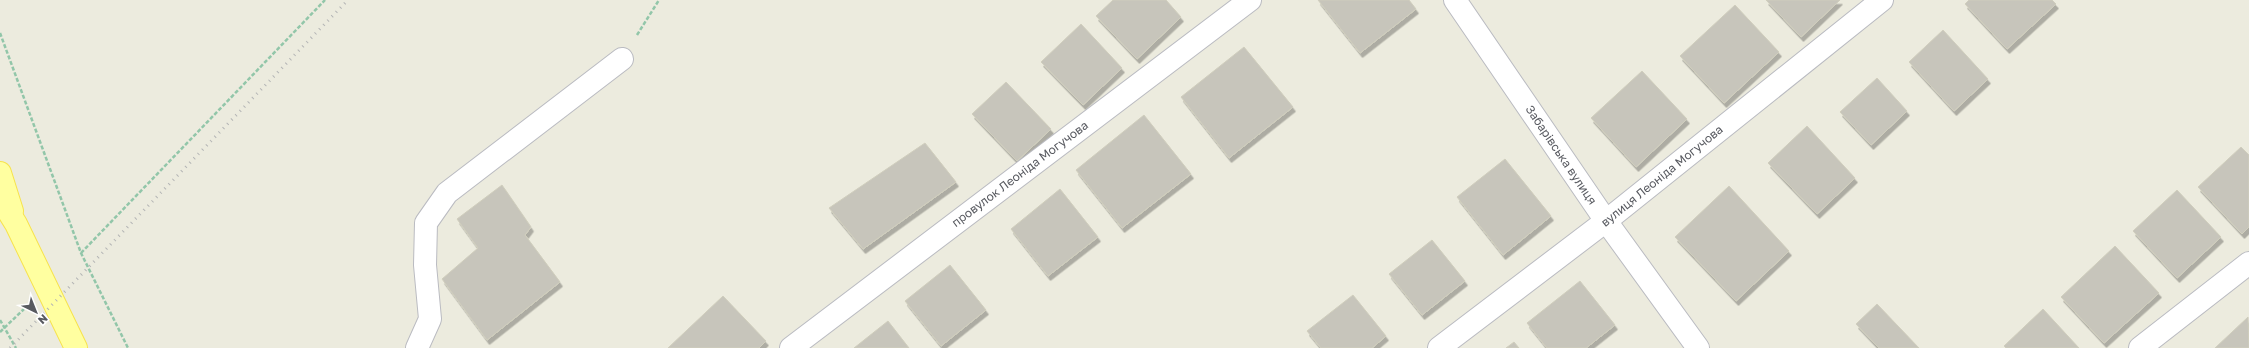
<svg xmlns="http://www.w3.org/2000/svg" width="2249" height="348" viewBox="0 0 2249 348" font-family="'Golos Text',sans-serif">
	<defs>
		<filter id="shadow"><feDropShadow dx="2.5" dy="4.5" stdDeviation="0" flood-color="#0004"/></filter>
	</defs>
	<rect width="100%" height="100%" fill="#ecebde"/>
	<!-- building -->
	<g fill="#c7c5bb" stroke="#d0cebd" filter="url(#shadow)">
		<path d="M1113 0H1166L1181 17 1137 59 1096 16Z"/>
		<path d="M1318 0H1409L1416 9 1360 53Z"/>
		<path d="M1766 0H1840L1801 37Z"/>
		<path d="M1969 0H2052L2056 4 2007 49 1965 4Z"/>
		<path d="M1735 5 1779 52 1724 103 1680 56Z"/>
		<path d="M1081 24 1122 68 1083 105 1041 62Z"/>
		<path d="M1943 30 1988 79 1954 111 1909 62Z"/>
		<path d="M1244 47 1293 107 1229 158 1181 97Z"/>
		<path d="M1642 71 1687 119 1636 167 1591 118Z"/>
		<path d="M1877 78 1907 111 1871 145 1840 112Z"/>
		<path d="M1006 82 1051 129 1017 161 972 114Z"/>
		<path d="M1144 115 1191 174 1122 228 1076 170Z"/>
		<path d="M1807 126 1855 178 1817 214 1768 163Z"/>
		<path d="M925 143 956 182 863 249 829 208Z"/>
		<path d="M2241 147 2249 155V227L2242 234 2198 187Z"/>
		<path d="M1505 159 1551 216 1503 255 1457 197Z"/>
		<path d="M502 185 531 227 525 235 560 282 487 340 442 279 478 248 457 219Z"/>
		<path d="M1729 186 1789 251 1736 301 1675 237Z"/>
		<path d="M1060 189 1098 237 1048 276 1011 229Z"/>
		<path d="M2177 190 2221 237 2177 278 2133 231Z"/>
		<path d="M1432 240 1465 281 1422 315 1389 274Z"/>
		<path d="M2115 246 2159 293 2104 343 2061 297Z"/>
		<path d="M950 265 986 310 941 346 905 301Z"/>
		<path d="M1580 281 1615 325 1586 348H1547L1527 323Z"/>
		<path d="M1353 295 1386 336 1372 348H1321L1307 331Z"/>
		<path d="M723 296 766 341 759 348H668Z"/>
		<path d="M1877 304 1919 348H1879L1856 324Z"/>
		<path d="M2043 309 2079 348H2006L2004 346Z"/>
		<path d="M2248 317 2249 348H2215Z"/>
		<path d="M888 321 909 348H854Z"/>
		<path d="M1514 342 1519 348H1506Z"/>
	</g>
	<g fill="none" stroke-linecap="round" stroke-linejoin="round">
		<!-- minor casing -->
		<g stroke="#babbc1" stroke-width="24">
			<g id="minor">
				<path d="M1455 0 1606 221 1698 348"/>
				<path d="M417 348 430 319 425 265 426 223 447 193 622 59"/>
				<path d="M791 348 1250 0"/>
				<path d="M1439 348 1606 221 1882 0"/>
				<path d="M2140 348 2249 263"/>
			</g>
		</g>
		<!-- major casing -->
		<g stroke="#f7e34c" stroke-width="24">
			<g id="major">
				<path d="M0 173 12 211"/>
				<path d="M0 198 16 224 76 348"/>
			</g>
		</g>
		<!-- path -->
		<g stroke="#92c6a9" stroke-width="2.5" stroke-dasharray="4 2" stroke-linecap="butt">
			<path d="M0 33 81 253 128 348"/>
			<path d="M637 35 659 0"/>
			<path d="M81 253 325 0"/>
			<path d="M0 320 16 348"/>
			<path d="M0 332 24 309"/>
		</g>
		<!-- minor -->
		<use href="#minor" stroke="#fff" stroke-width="22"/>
		<!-- major -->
		<use href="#major" stroke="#ffffa0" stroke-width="22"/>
		<!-- rail -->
		<path stroke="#b4b5b5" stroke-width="3" stroke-dasharray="1 5" stroke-linecap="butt" d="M10 348 348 0"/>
	</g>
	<g text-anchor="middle" stroke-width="4" stroke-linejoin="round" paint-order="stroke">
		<!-- street labels -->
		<g font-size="12" fill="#585a60" stroke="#fff">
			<text transform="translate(1561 155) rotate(56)" y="4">Забарівська вулиця</text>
			<text transform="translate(1020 174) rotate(-37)" y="4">провулок Леоніда Могучова</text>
			<text transform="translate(1662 176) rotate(-39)" y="4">вулиця Леоніда Могучова</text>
		</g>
	</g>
	<!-- north arrow -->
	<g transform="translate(36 312) rotate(137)" stroke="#ffffff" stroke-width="3" paint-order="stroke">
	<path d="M0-3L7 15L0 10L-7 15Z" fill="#585a60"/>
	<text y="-6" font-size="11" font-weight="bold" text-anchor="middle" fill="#585a60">N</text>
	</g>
</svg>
